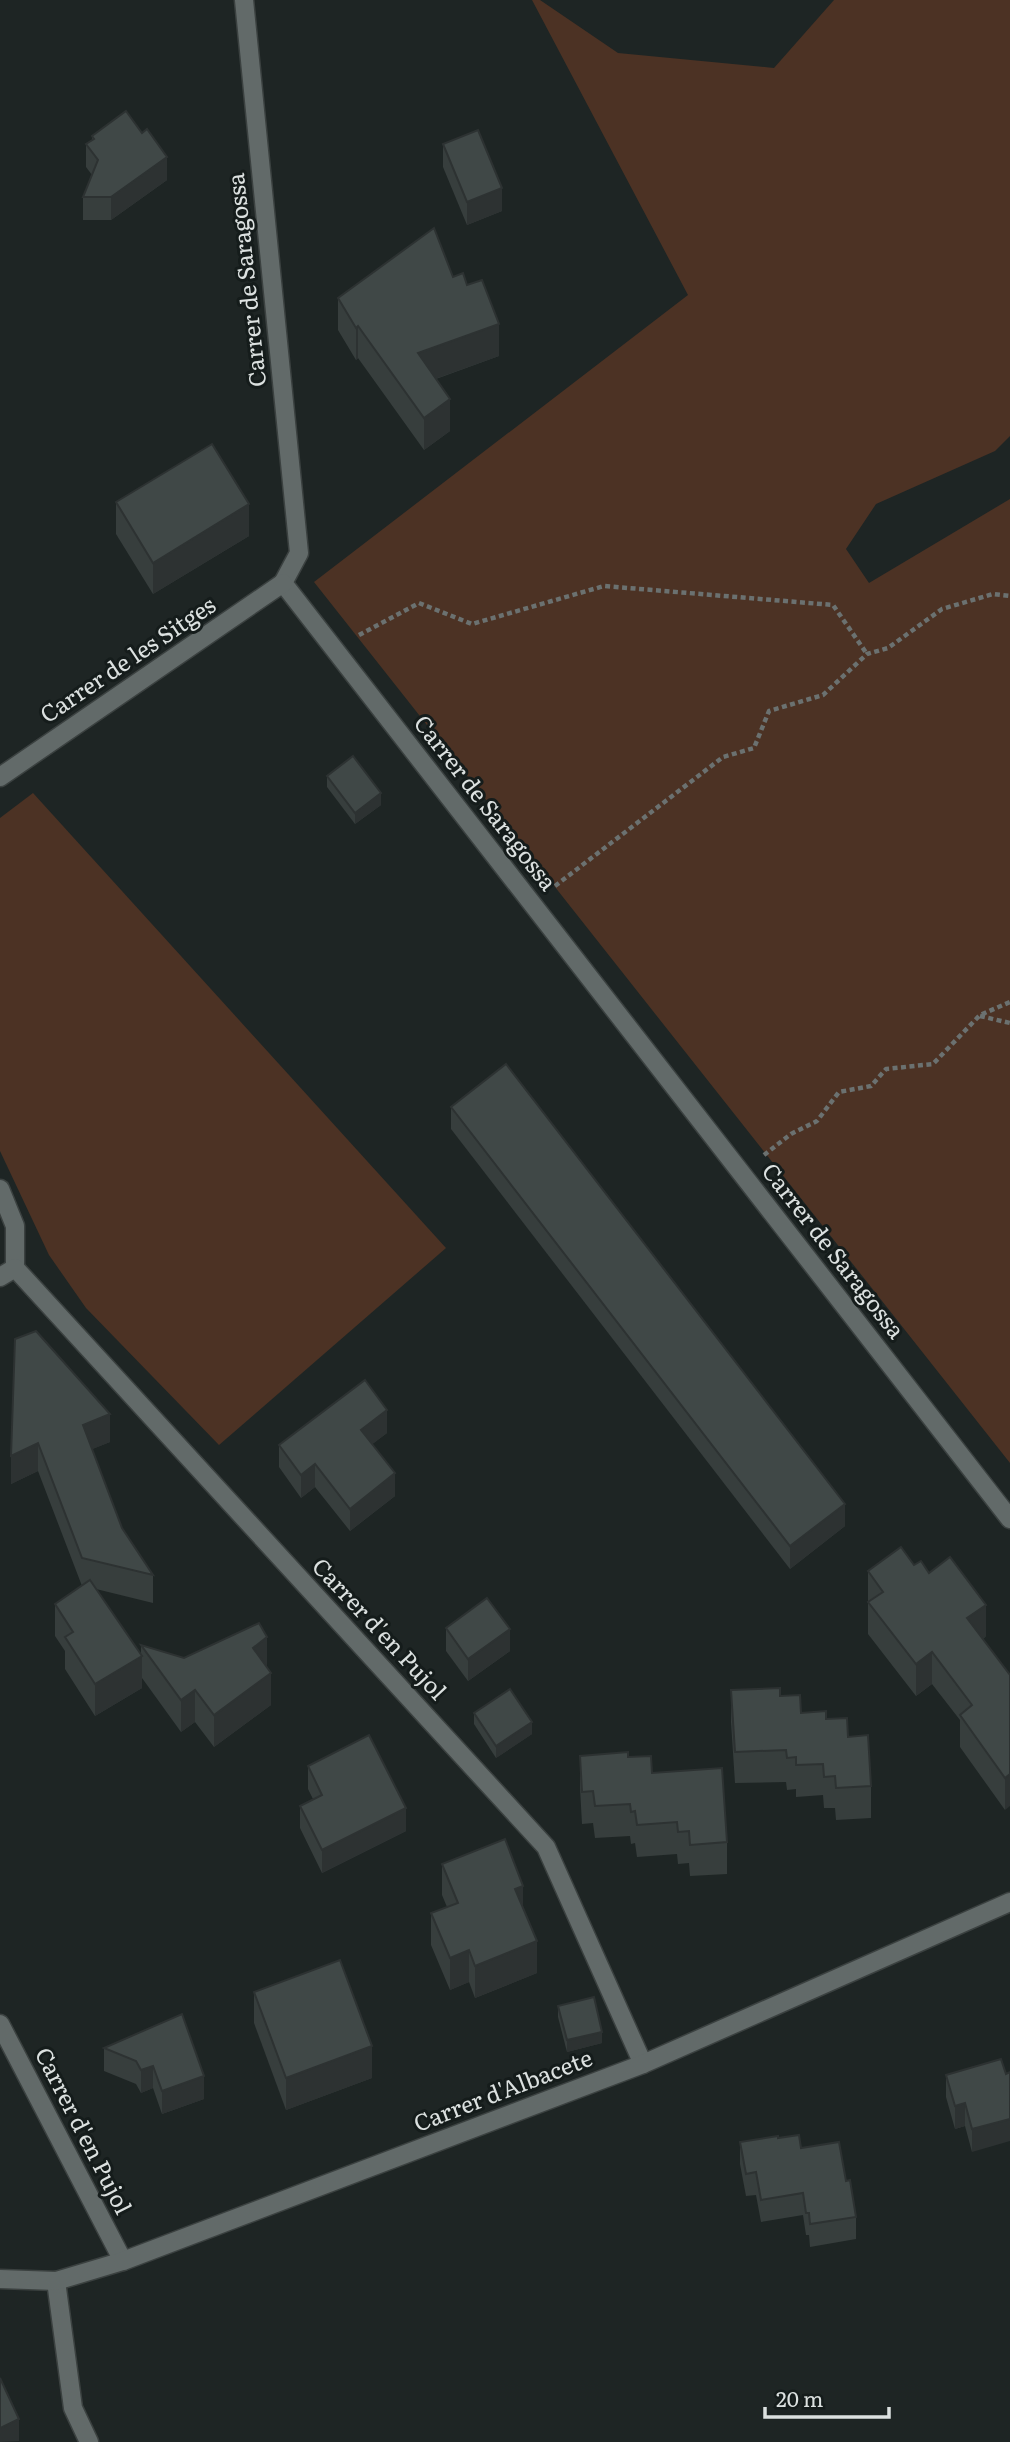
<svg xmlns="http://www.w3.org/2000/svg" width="1010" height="2442" viewBox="0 0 1010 2442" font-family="Literata,serif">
	<rect width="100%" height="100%" fill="#1e2524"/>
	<!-- green -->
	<g fill="#4c3224">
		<path d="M532 0H540L618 53 774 68 834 0H1010V436L995 451 876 504 846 549 869 583 1010 499V1463L314 582 688 295Z"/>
		<path d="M33 793 446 1248 219 1445 86 1308 49 1255 0 1151V818Z"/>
	</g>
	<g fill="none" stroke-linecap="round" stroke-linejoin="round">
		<!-- service casing -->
		<g stroke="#3b4140" stroke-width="21">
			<path id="service" d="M56 2281 73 2408 89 2442"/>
		</g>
		<!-- minor casing -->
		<g stroke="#3b4140" stroke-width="21">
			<g id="minor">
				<path d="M244 0 299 553 283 583 1010 1519"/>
				<path d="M0 777 283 583"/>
				<path d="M0 1189 15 1226V1268"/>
				<path d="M0 1277 15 1268 546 1847 643 2064"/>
				<path d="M0 2024 123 2261"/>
				<path d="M0 2279 56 2281 123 2261 643 2064 1010 1902"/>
			</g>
		</g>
		<!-- path -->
		<g stroke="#6b7170" stroke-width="4.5" stroke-dasharray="5 3.5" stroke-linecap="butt">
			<path d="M359 635 419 603 472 624 604 586 833 605 867 654"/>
			<path d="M555 886 723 757 754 748 769 711 823 695 867 654 888 648 942 609 993 594 1010 596"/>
			<path d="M980 1016 1010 1023"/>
			<path d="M764 1155 791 1134 817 1121 839 1092 871 1086 886 1069 933 1064 980 1015 1010 1002"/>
		</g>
		<!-- service -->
		<use href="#service" stroke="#626a69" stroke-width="18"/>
		<!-- minor -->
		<use href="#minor" stroke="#626a69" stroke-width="18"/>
	</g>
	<!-- wall -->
	<g fill="#373e3d">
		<path d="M92 136 167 180 111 220H83V197L92 175 86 167V144L92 140Z"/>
		<path d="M443 144 502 211 467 225 443 167Z"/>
		<path d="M453 277 467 285 499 356 436 379 450 431 424 450 358 358 356 360 338 330V298Z"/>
		<path d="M116 502 249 536 153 594 116 534Z"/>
		<path d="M327 776 381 805 355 824 327 787Z"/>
		<path d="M451 1107 845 1526 790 1569 451 1129Z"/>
		<path d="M15 1339 110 1442 92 1449 122 1528 153 1575V1603L96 1589 141 1654V1645L184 1658 267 1668 271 1705 214 1747 195 1722 181 1732 142 1678V1688L95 1716 65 1669V1651L55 1636V1604L82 1586 38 1471 11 1484Z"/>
		<path d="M387 1433 372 1444 395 1496 350 1531 315 1487 301 1498 279 1467V1445Z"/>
		<path d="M914 1565 929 1573 986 1636 983 1639 1010 1675 1005 1810 960 1747V1720L932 1684 916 1696 868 1634V1571Z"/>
		<path d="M446 1628 510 1651 468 1681 446 1651Z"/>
		<path d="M731 1690 780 1696 801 1713 826 1719 848 1737 871 1786V1818L836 1820 835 1808H824L823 1795 796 1797V1789L787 1790 786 1782 735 1783 731 1722Z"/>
		<path d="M474 1713 532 1734 496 1758 474 1724Z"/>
		<path d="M580 1756 652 1773 727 1842V1874L690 1876 689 1863 678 1864 677 1854 637 1857 635 1843 631 1844 630 1836 595 1838 593 1823 582 1824 580 1788Z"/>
		<path d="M308 1766 406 1831 322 1873 300 1828V1806L313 1799 308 1789Z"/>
		<path d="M442 1864 523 1908 537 1973 475 1998 469 1982 450 1990 431 1945V1913L447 1907 442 1895Z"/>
		<path d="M254 1992 372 2078 286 2110 254 2023Z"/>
		<path d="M558 2006 602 2043 567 2052 558 2017Z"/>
		<path d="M182 2014 204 2099 162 2114 153 2088 141 2093 136 2084 104 2071V2048Z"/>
		<path d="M1001 2059 972 2152 965 2126 955 2129 946 2097V2075Z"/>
		<path d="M778 2138 801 2148 846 2181 856 2217V2239L810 2247 809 2235H806L803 2215 761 2222 756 2195 746 2196 740 2164V2142Z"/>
	</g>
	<!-- shaded-wall -->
	<g fill="#2d3232">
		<path d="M167 157V180L111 220V197Z"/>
		<path d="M502 188V211L467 225V202Z"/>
		<path d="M499 324V356L418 385V353Z"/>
		<path d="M358 326V358L356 360V328Z"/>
		<path d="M450 399V431L424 450V418Z"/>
		<path d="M249 504V536L153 594V563Z"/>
		<path d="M381 793V805L355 824V813Z"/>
		<path d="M387 1410V1433L361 1453V1430Z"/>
		<path d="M110 1414V1442L83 1453V1425Z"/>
		<path d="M38 1443V1471L11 1484V1456Z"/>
		<path d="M315 1464V1487L301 1498V1475Z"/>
		<path d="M395 1473V1496L350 1531V1509Z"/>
		<path d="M845 1504V1526L790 1569V1546Z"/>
		<path d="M986 1605V1636L967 1650V1618Z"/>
		<path d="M510 1629V1651L468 1681V1659Z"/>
		<path d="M267 1637V1669L253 1648Z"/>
		<path d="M932 1652V1684L916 1696V1664Z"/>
		<path d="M142 1656V1688L95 1716V1684Z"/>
		<path d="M271 1673V1705L214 1747V1715Z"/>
		<path d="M195 1690V1722L181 1732V1700Z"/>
		<path d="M532 1722V1734L496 1758V1746Z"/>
		<path d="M1010 1774V1806L1005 1810V1778Z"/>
		<path d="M406 1808V1831L322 1873V1850Z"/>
		<path d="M523 1886V1917L515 1889Z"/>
		<path d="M537 1941V1973L475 1998V1966Z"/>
		<path d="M469 1950V1982L450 1990V1958Z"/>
		<path d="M602 2032V2043L567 2052V2040Z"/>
		<path d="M372 2046V2078L286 2110V2078Z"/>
		<path d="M153 2066V2088L141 2093V2070Z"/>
		<path d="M204 2076V2099L162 2114V2091Z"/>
		<path d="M965 2103V2126L955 2129V2106Z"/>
		<path d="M1010 2119V2141L972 2152V2129Z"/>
		<path d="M19 2419V2441L0 2442V2428Z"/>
	</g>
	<!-- building -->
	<g fill="#404847" stroke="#2d3232" stroke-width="2">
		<path d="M126 111 142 133 147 129 167 157 111 197H83L98 160 86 144 94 139 92 136Z"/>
		<path d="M478 130 502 188 467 202 443 144Z"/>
		<path d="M434 228 453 277 463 273 467 285 482 280 499 324 418 353 450 399 424 418 358 326 356 328 338 298Z"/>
		<path d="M212 444 249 504 153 563 116 502Z"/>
		<path d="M353 756 381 793 355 813 327 776Z"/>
		<path d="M506 1064 845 1504 790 1546 451 1107Z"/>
		<path d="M36 1331 110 1414 83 1425 122 1528 153 1575 82 1558 38 1443 11 1456 15 1339Z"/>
		<path d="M365 1380 387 1410 361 1430 395 1473 350 1509 315 1464 301 1475 279 1445Z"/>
		<path d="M901 1547 914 1565 921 1561 929 1573 950 1557 986 1605 967 1618 1010 1675V1774L1005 1778 960 1715 972 1705 932 1652 916 1664 868 1602 883 1592 868 1571Z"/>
		<path d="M90 1580 142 1656 95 1684 65 1637 73 1632 55 1604Z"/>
		<path d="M487 1598 510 1629 468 1659 446 1628Z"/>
		<path d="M259 1623 267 1637 253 1648 271 1673 214 1715 195 1690 181 1700 141 1645 184 1658Z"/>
		<path d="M780 1688V1696L800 1695 801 1713 826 1711V1719L847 1718 848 1737 868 1735 871 1786 836 1788 835 1776 824 1777 823 1764 796 1765V1757L787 1758 786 1750 735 1752 731 1690Z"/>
		<path d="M510 1689 532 1722 496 1746 474 1713Z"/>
		<path d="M369 1735 406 1808 322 1850 300 1806 322 1795 308 1766Z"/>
		<path d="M628 1752V1757L651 1756 652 1773 722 1768 727 1842 690 1845 689 1831 678 1832 677 1822 637 1825 635 1811 631 1812 630 1804 595 1806 593 1791 582 1792 580 1756Z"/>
		<path d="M505 1839 523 1886 515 1889 537 1941 475 1966 469 1950 450 1958 431 1913 458 1903 442 1864Z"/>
		<path d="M340 1960 372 2046 286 2078 254 1992Z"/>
		<path d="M594 1997 602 2032 567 2040 558 2006Z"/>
		<path d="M182 2014 204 2076 162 2091 153 2066 141 2070 136 2061 104 2048Z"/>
		<path d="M1001 2059 1006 2074 1010 2072V2119L972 2129 965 2103 955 2106 946 2075Z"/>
		<path d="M799 2135 801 2148 839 2142 846 2181 850 2180 856 2217 810 2224 809 2213H806L803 2193 761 2200 756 2172 746 2174 740 2142 778 2136V2138Z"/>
		<path d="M0 2378 19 2419 0 2428Z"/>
	</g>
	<g text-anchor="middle" stroke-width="6" stroke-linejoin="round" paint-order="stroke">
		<!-- street labels -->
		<g font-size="23" fill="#dce1e0" stroke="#151c1b">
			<text transform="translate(247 280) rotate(-96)" y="8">Carrer de Saragossa</text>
			<text transform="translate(128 660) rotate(-34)" y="8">Carrer de les Sitges</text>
			<text transform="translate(485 803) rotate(52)" y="8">Carrer de Saragossa</text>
			<text transform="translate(833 1251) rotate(52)" y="8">Carrer de Saragossa</text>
			<text transform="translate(379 1629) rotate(47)" y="8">Carrer d'en Pujol</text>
			<text transform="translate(503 2091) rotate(-21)" y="8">Carrer d'Albacete</text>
			<text transform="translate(83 2131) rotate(63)" y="8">Carrer d'en Pujol</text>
		</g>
	</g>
	<!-- scale -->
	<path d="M765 2407v10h124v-10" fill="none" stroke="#dce1e0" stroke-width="3.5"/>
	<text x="776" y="2407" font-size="21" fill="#dce1e0" stroke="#151c1b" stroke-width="5" paint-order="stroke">20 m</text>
</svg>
